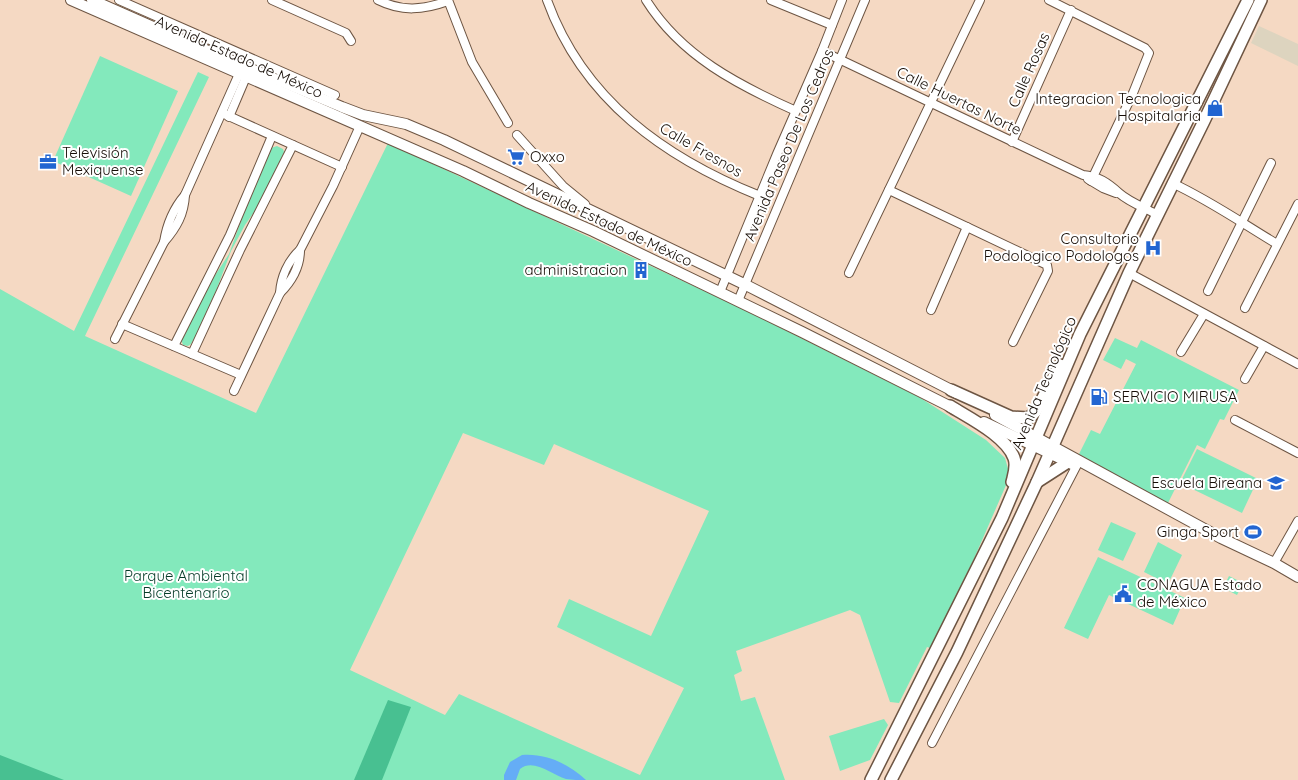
<svg xmlns="http://www.w3.org/2000/svg" width="1298" height="780" viewBox="0 0 1298 780" font-family="Quicksand,sans-serif">
	<rect width="100%" height="100%" fill="#f5d9c3"/>
	<!-- education -->
	<path fill="#ddd4bf" d="M1259 26 1298 44V66L1251 43Z"/>
	<!-- green -->
	<g fill="#83e9bc" fill-rule="evenodd">
		<path d="M100 56 178 91 131 196 53 161Z"/>
		<path d="M198 72 209 77 85 336 256 413 388 143 747 311 919 397 986 440 1005 458 1010 476 973 561 930 648 927 647 899 703 890 702 860 615 850 610 736 651 742 671 734 675 741 701 755 697 785 780H0V289L74 331ZM463 433 544 465 554 444 709 511 651 636 569 599 557 627 684 688 640 775 459 694 445 715 350 670Z"/>
		<path d="M277 146 283 149 284 152 261 202 245 225 231 251 216 291 195 337 191 344 188 346 183 345 181 339 202 295 229 254 250 196 271 148Z"/>
		<path d="M1115 338 1137 348 1141 340 1239 390 1224 420 1220 419 1205 449 1197 445 1167 505 1079 454 1091 430 1100 434 1136 364 1126 359 1121 369 1103 360Z"/>
		<path d="M1197 449 1258 479 1242 513 1180 483Z"/>
		<path d="M1111 522 1136 533 1123 561 1098 550Z"/>
		<path d="M1158 542 1182 555 1168 584 1144 572Z"/>
		<path d="M1098 557 1185 598 1173 625 1109 595 1088 639 1064 628Z"/>
		<path d="M1229 576 1243 583 1237 595 1223 588Z"/>
		<path d="M884 719 888 725 870 760 840 771 829 736Z"/>
	</g>
	<!-- forest -->
	<g fill="#48c091">
		<path d="M388 700 411 707 382 780H354Z"/>
		<path d="M0 755 64 780H0Z"/>
	</g>
	<!-- water -->
	<path fill="#65adf6" d="M522 755C546 753 569 764 586 780 580 780 572 780 566 779 552 775 534 758 520 769L516 780H504V775L510 762Z"/>
	<g fill="none" stroke-linecap="round" stroke-linejoin="round">
		<!-- minor casing -->
		<g stroke="#6d5543" stroke-width="10">
			<g id="minor">
				<path d="M119 0 335 95"/>
				<path d="M272 0 346 33 351 41"/>
				<path d="M378 0C402 12 423 10 448 1"/>
				<path d="M448 0 472 62 508 123"/>
				<path d="M547 0C583 100 665 158 760 196"/>
				<path d="M646 0C681 56 738 85 796 111"/>
				<path d="M771 0 832 25"/>
				<path d="M1049 0 1145 48 1149 53 1133 93 1091 181"/>
				<path d="M822 51 1083 175C1098 176 1108 183 1119 193 1129 202 1145 208 1158 215"/>
				<path d="M222 113 342 167"/>
				<path d="M229 117 246 77"/>
				<path d="M517 135 563 186 585 204"/>
				<path d="M1012 142 1071 10"/>
				<path d="M1088 179 1103 188 1116 193"/>
				<path d="M1172 183C1209 200 1242 223 1277 244"/>
				<path d="M889 190 1047 265 1048 271 1013 342"/>
				<path d="M164 242C167 223 173 209 185 195L239 74"/>
				<path d="M849 273 980 0"/>
				<path d="M1129 273 1298 364"/>
				<path d="M1208 291 1271 163"/>
				<path d="M720 292 777 154 822 51 842 0"/>
				<path d="M280 293C281 277 288 261 300 250L333 186 360 126"/>
				<path d="M738 301 865 0"/>
				<path d="M1245 308 1298 204"/>
				<path d="M931 310 967 227"/>
				<path d="M122 324 241 375"/>
				<path d="M115 339 164 242C177 227 184 214 185 195"/>
				<path d="M174 346 230 235 272 136"/>
				<path d="M1181 352 1204 314"/>
				<path d="M192 354 240 250 293 145"/>
				<path d="M1245 379 1264 346"/>
				<path d="M234 391 280 293C292 281 300 267 300 250"/>
				<path d="M1235 420 1298 453"/>
				<path d="M1274 563 1298 521"/>
				<path d="M932 743 1079 461"/>
			</g>
		</g>
		<!-- secondary casing -->
		<g stroke="#6d5543" stroke-width="12">
			<g id="secondary">
				<path d="M71 0 463 171 529 203 593 231 802 332 957 410"/>
				<path d="M92 0 194 45 342 107 363 115 406 124 444 140 746 285 957 393"/>
				<path d="M995 415 1221 538 1274 563 1298 577"/>
				<path d="M984 422 1072 464"/>
			</g>
		</g>
		<!-- primary casing -->
		<g stroke="#6d5543" stroke-width="14">
			<g id="primary">
				<path d="M951 390 1011 417 1029 418 1036 411 1060 365"/>
				<path d="M950 406C969 418 1006 436 1014 458 1017 466 1014 474 1012 482"/>
				<path d="M1037 482 1068 462"/>
				<path d="M871 780 1002 518 1080 334 1248 0"/>
				<path d="M891 780 957 652 1037 482 1129 273 1204 121 1261 0"/>
			</g>
		</g>
		<!-- minor -->
		<use href="#minor" stroke="#fff" stroke-width="8"/>
		<!-- secondary -->
		<use href="#secondary" stroke="#fff" stroke-width="10"/>
		<!-- primary -->
		<use href="#primary" stroke="#fff" stroke-width="11"/>
	</g>
	<!-- icons -->
	<defs>
		<g id="shop-bare" transform="scale(1.35)"><path d="M-5-2.5h2.3a2.7 3.5 0 0 1 5.4 0H5L5.5 6h-11ZM-1.5-2.5h3a1.5 2.3 0 0 0-3 0Z" fill="#2265d1" stroke="#fff" stroke-width="2.5" paint-order="stroke"/></g>
		<g id="supermarket-bare" transform="scale(1.35)"><path d="M-6-5.5h2.5l.6 2H6L4.5 2H-2.5L-4.4-4H-6ZM-1.5 3.2a1.3 1.3 0 1 0 .1 0ZM3 3.2a1.3 1.3 0 1 0 .1 0Z" fill="#2265d1" stroke="#fff" stroke-width="2.5" paint-order="stroke"/></g>
		<g id="office-bare" transform="scale(1.35)"><path d="M-6-3h4V-5.5h4V-3h4V5H-6ZM-1-4.5V-3h2v-1.5ZM-6 0V1H6V0Z" fill="#2265d1" stroke="#fff" stroke-width="2.5" paint-order="stroke"/></g>
		<g id="hospital-bare" transform="scale(1.35)"><path d="M-5-5h3v3.5h4V-5h3V5h-3V1.5h-4V5h-3Z" fill="#2265d1" stroke="#fff" stroke-width="2.5" paint-order="stroke"/></g>
		<g id="building-bare" transform="scale(1.35)"><path d="M-4-6H4V6H1V3H-1V6H-4ZM-2.5-4.3h1.7v1.8h-1.7ZM.8-4.3h1.7v1.8H.8ZM-2.5-1h1.7V.8h-1.7ZM.8-1h1.7V.8H.8Z" fill="#2265d1" stroke="#fff" stroke-width="2.5" paint-order="stroke"/></g>
		<g id="fuel-bare" transform="scale(1.35)"><path d="M-5.5-6h7V0h2V4h1.3V-2.5L3-4.5l.8-.8L6-3V5H2.5V1h-1V6h-7ZM-4.2-4.7v3.2H.2V-4.7Z" fill="#2265d1" stroke="#fff" stroke-width="2.5" paint-order="stroke"/></g>
		<g id="school-bare" transform="scale(1.35)"><path d="M0-5L7-2L0 1L-7-2ZM-4 1L0 2.5L4 1V4Q0 6-4 4Z" fill="#2265d1" stroke="#fff" stroke-width="2.5" paint-order="stroke"/></g>
		<g id="stadium-bare" transform="scale(1.35)"><path d="M0-5a6.5 5 0 1 0 0 10a6.5 5 0 1 0 0-10ZM-3.5-1.8h7v3.6h-7Z" fill="#2265d1" stroke="#fff" stroke-width="2.5" paint-order="stroke"/></g>
		<g id="civic-bare" transform="scale(1.35)"><path d="M-.6-6.5H3V-4.5H.6V-3L4-1V1h2V6H-6V1h2V-1L-.6-3ZM-1.2 2.5V6h2.4V2.5Z" fill="#2265d1" stroke="#fff" stroke-width="2.5" paint-order="stroke"/></g>
	</defs>
	<g fill-rule="evenodd">
		<use href="#shop-bare" x="1215" y="108"/>
		<use href="#supermarket-bare" x="516" y="157"/>
		<use href="#office-bare" x="48" y="162"/>
		<use href="#hospital-bare" x="1153" y="248"/>
		<use href="#building-bare" x="641" y="270"/>
		<use href="#fuel-bare" x="1099" y="397"/>
		<use href="#school-bare" x="1276" y="483"/>
		<use href="#stadium-bare" x="1253" y="532"/>
		<use href="#civic-bare" x="1123" y="594"/>
	</g>
	<g text-anchor="middle" stroke-width="4" stroke-linejoin="round" paint-order="stroke">
		<!-- street labels -->
		<g font-size="15" fill="#170e07" stroke="#fff">
			<text transform="translate(239 57) rotate(24)" y="5">Avenida Estado de México</text>
			<text transform="translate(1029 70) rotate(-66)" y="5">Calle Rosas</text>
			<text transform="translate(959 101) rotate(26)" y="5">Calle Huertas Norte</text>
			<text transform="translate(789 145) rotate(-67)" y="5">Avenida Paseo De Los Cedros</text>
			<text transform="translate(701 150) rotate(30)" y="5">Calle Fresnos</text>
			<text transform="translate(609 224) rotate(25)" y="5">Avenida Estado de México</text>
			<text transform="translate(1044 383) rotate(-67)" y="5">Avenida Tecnológico</text>
		</g>
		<!-- poi labels -->
		<g font-size="15" fill="#170e07" stroke="#fff" text-anchor="end">
			<text x="1201" y="104">Integracion Tecnologica<tspan x="1201" dy="17">Hospitalaria</tspan></text>
			<text x="62" y="158" text-anchor="start">Televisión<tspan x="62" dy="17">Mexiquense</tspan></text>
			<text x="530" y="162" text-anchor="start">Oxxo</text>
			<text x="1139" y="244">Consultorio<tspan x="1139" dy="17">Podologico Podologos</tspan></text>
			<text x="627" y="275">administracion</text>
			<text x="1113" y="402" text-anchor="start">SERVICIO MIRUSA</text>
			<text x="1262" y="488">Escuela Bireana</text>
			<text x="1239" y="537">Ginga Sport</text>
			<text x="1137" y="590" text-anchor="start">CONAGUA Estado<tspan x="1137" dy="17">de México</tspan></text>
		</g>
		<!-- park labels -->
		<g font-size="15" fill="#073c29" stroke="#fff">
			<text x="186" y="581">Parque Ambiental<tspan x="186" dy="17">Bicentenario</tspan></text>
		</g>
	</g>
</svg>
